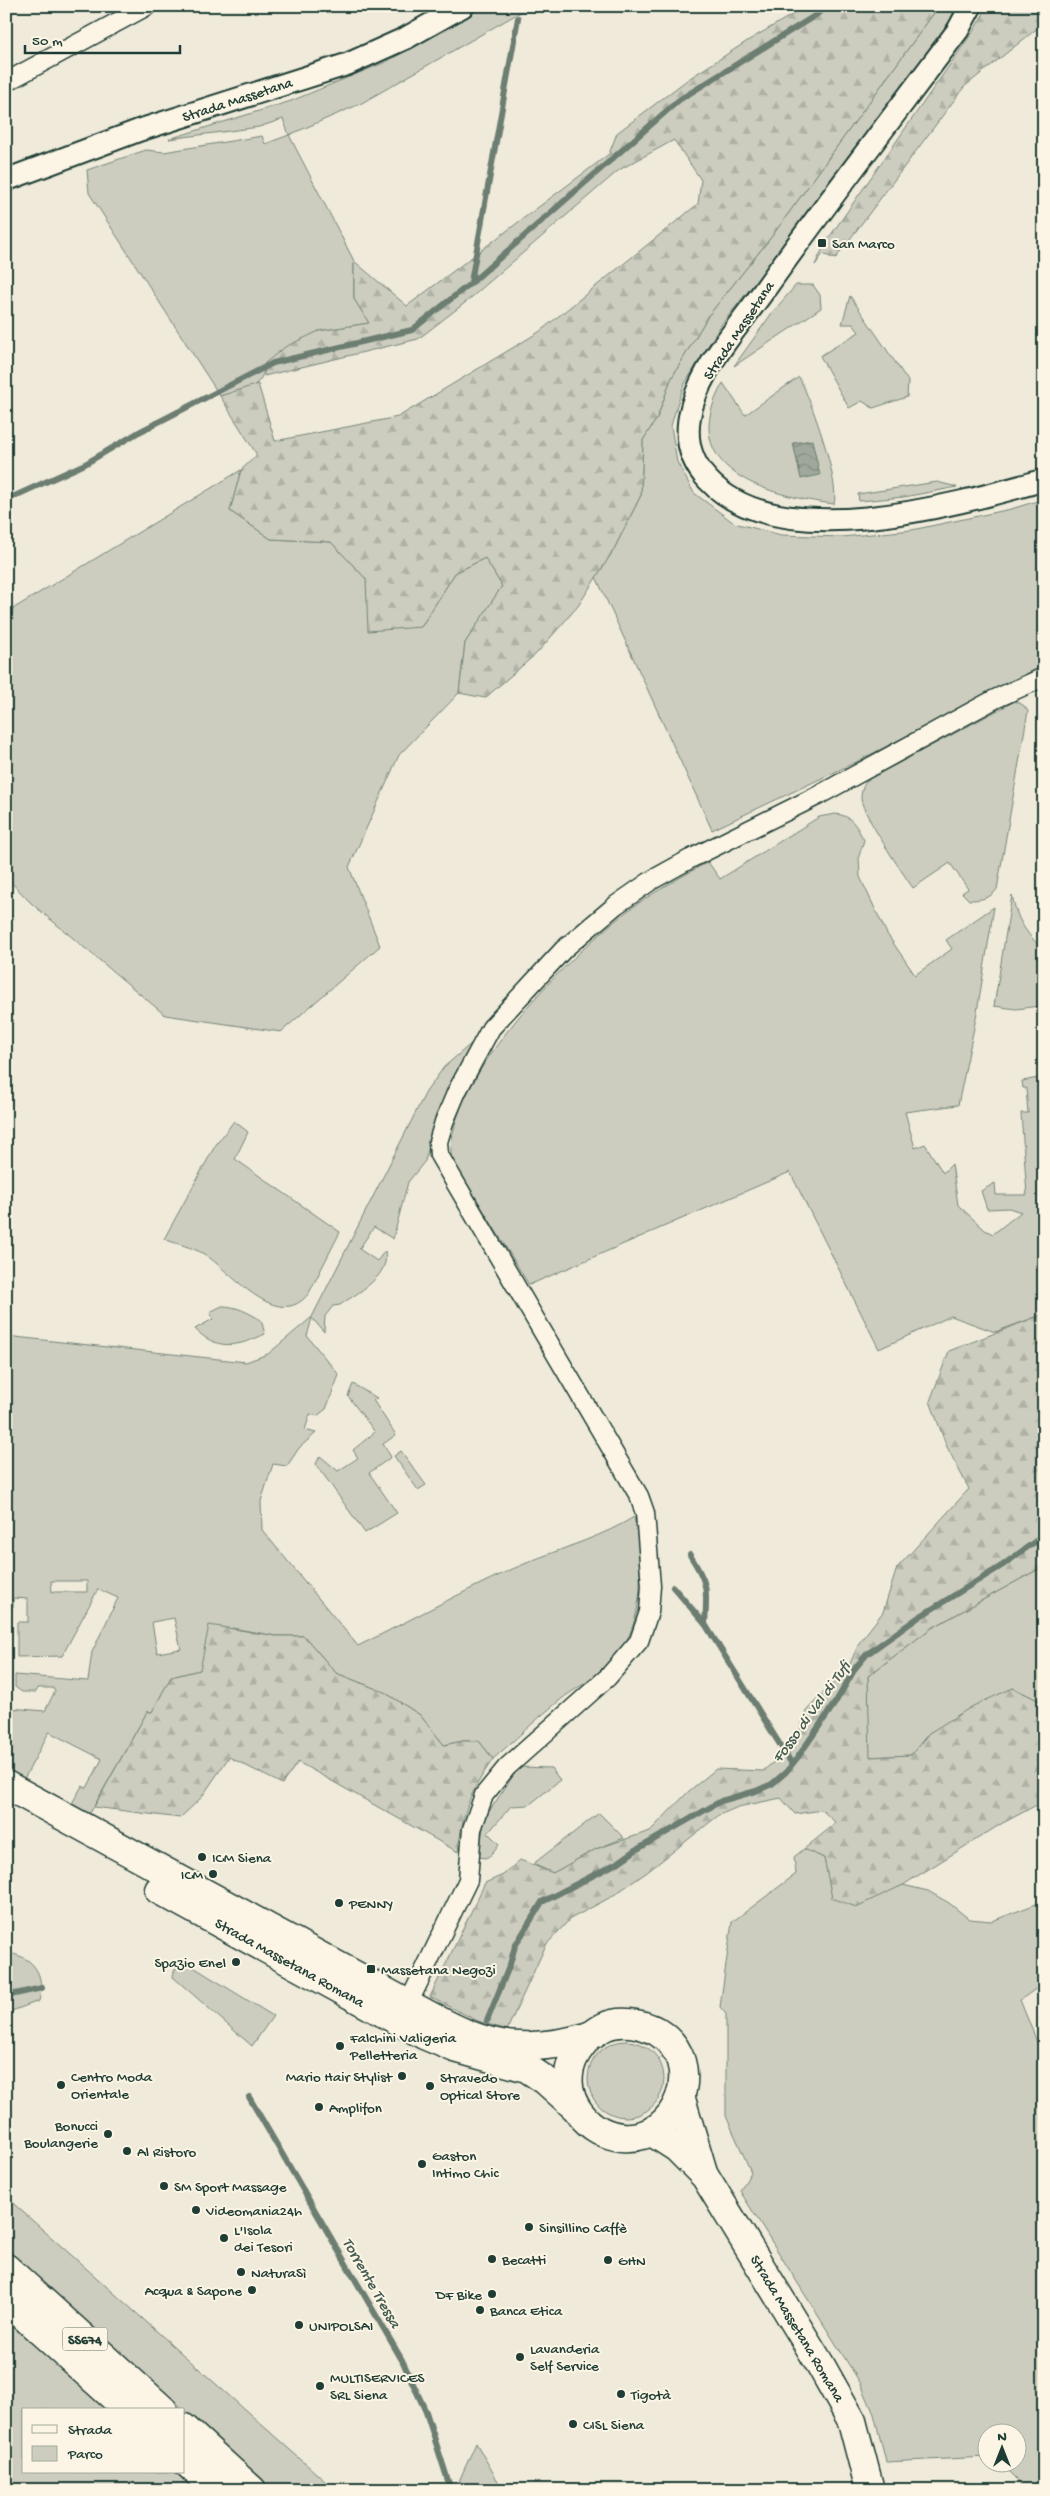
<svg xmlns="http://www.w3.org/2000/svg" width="1050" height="2496" viewBox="0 0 1050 2496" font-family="'Gochi Hand',sans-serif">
	<defs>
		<pattern id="forest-firs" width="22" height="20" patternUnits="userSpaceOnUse" patternTransform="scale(1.25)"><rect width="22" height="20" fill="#cccdbf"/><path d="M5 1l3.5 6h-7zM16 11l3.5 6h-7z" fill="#afb1a5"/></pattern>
		<pattern id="water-waves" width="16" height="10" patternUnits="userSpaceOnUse" patternTransform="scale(1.25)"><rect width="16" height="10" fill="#9fa89a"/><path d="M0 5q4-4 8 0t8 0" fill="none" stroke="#818a7e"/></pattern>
	</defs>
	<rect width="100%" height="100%" fill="#efeada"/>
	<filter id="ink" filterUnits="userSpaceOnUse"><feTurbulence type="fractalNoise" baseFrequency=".02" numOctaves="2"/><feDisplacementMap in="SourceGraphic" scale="10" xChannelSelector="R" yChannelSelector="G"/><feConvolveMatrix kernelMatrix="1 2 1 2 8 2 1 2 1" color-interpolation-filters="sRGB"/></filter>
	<g filter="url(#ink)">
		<!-- green -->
		<g fill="#cccdbf" stroke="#76857a" fill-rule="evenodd">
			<path d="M485 6H531L360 104 289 135 354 261V299L369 323 319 331 265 363C263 391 243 389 220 396L89 193 87 170 146 150 164 152 262 136 265 144 289 135 283 119 259 127 169 139 291 101 388 61Z"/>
			<path d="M939 6H956L951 19 785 245 721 325 684 385 677 405 671 426 677 462 694 493 734 523 781 535 842 537 912 530 1011 509 1044 499V665L856 762 712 830 596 577 613 551 641 495 643 440 657 418 671 379 708 316 772 236Z"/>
			<path d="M796 285H813L820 295 821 308 734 366 772 313Z"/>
			<path d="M850 296 908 381 907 397 873 408 862 401 849 408 820 356 859 332 853 324H842Z"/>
			<path d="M799 377C811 400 840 481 834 504 768 496 673 470 723 383L745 415Z"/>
			<path d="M241 470 230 511 271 539 331 542 366 579 421 627 455 573 485 558 502 586 465 643 459 693 399 755 349 867 380 946 281 1032 165 1015 31 903 6 877V613Z"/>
			<path d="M937 482 957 487 904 497 859 501 858 494Z"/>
			<path d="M1015 701 1023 705 1028 711 997 889C991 899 979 900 969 900L962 893 968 889 950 863 913 888C902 872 863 815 861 799 861 791 863 786 867 780Z"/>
			<path d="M835 814C852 815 856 826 864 840L859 856 860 877 887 934 915 975 952 949 946 940 994 907 976 1018 958 1105 905 1112 915 1148 925 1144 943 1173 952 1164 958 1205 985 1230 993 1234 1021 1212 1009 1208 987 1209 981 1191 995 1183 996 1195H1027L1021 1113H1028L1026 1088H1023L1022 1081 1044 1077V1314L995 1332 951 1316 879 1349 790 1172 529 1285 451 1157C446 1077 572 952 633 907 657 890 683 876 708 862L720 879 819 817Z"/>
			<path d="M1012 895C1018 923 1025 931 1044 951V1010H1040L1039 1006 1016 1009 994 1006Z"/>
			<path d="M473 1042 437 1117 425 1161 408 1182 393 1239 374 1227 359 1249 377 1261 385 1251C391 1276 357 1293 340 1305L333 1306 325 1316 324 1332 312 1318 307 1336 339 1375 326 1409 317 1416 310 1414 305 1430 316 1433 299 1448 287 1466 273 1464 261 1501 262 1530 358 1646C417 1617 475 1584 536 1559 569 1546 603 1536 634 1517 644 1567 647 1630 606 1668 592 1681 573 1689 559 1701 536 1719 515 1740 493 1759L479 1741H463L444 1745 420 1715 384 1692 336 1673 304 1636H276L232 1628 200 1670 171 1677 152 1712H147L89 1815 71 1805 82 1786 87 1788 102 1759 49 1732 24 1779 6 1769V1701L10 1708 45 1711 55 1691 53 1688H38L36 1692H22L15 1687V1675L88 1681 92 1652 118 1598 98 1589 62 1656 17 1657V1622H28V1599L13 1598V1607H6V1336L246 1362 268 1354 312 1317 426 1092 444 1067ZM51 1581H87V1592H52ZM174 1618 181 1649 157 1653 152 1622Z"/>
			<path d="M234 1121 248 1132 235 1159 340 1232 309 1293C278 1334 230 1270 204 1254 192 1247 177 1244 164 1239L215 1146Z"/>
			<path d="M222 1306C237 1306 249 1313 261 1320L265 1334C238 1347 217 1351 195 1329L213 1319 210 1312Z"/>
			<path d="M353 1384 377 1398 373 1400 396 1435 383 1444 391 1457 369 1473 397 1513 365 1533 316 1464 320 1456 338 1471 358 1458 353 1450 375 1432 348 1396Z"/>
			<path d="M401 1451 426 1485 418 1490 394 1456Z"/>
			<path d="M1044 1566V1703L1013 1688 929 1733 911 1755 869 1757 868 1676 930 1629Z"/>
			<path d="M519 1767 551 1768 560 1780 529 1805 511 1806 488 1833 499 1844 490 1856 485 1858 479 1857 484 1819Z"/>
			<path d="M599 1813 624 1838 596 1849 553 1873 533 1864Z"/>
			<path d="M804 1849 824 1858 833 1898 880 1894 903 1885 928 1891 949 1903 969 1919 992 1921 1044 1901V1988L1040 1986 1020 2000 1044 2059V2490H1023L1017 2480 1001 2464H1018V2434H988L987 2457 886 2462 874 2414 861 2384 740 2191 751 2172 726 2116V2014L720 2007 732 1922 796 1874 794 1857Z"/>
			<path d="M6 1953C33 1955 46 1975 39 2001L6 2013Z"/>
			<path d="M187 1963 273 2016 252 2046 173 1977C174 1967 178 1965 187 1963Z"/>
			<circle cx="626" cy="2079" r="38"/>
			<path d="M6 2197 335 2490H273L6 2249Z"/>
			<path d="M6 2317 109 2410H24V2472H179L198 2490H21L6 2477Z"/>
			<path d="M476 2443 503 2490H455Z"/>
		</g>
		<!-- forest -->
		<g fill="url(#forest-firs)" stroke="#76857a">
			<path d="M807 6H939L772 236 708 316 671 379 657 418 643 440 641 495 613 551 578 606 537 653 485 698 459 693 465 643 502 586 485 558 455 573 421 627 368 631 366 579 331 542 271 539 230 511 241 470 257 455 220 396 258 384 275 441 398 417 539 332 698 204 701 180 674 140 619 170 466 302 418 339 264 376 265 363 285 347 319 331 369 323 354 299V261L407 306 609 154 617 133 687 80 749 40Z"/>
			<path d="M988 6H1044V23L964 87 835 259 823 254 815 265 826 242 974 30Z"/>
			<path d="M1044 1314V1566L930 1629 868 1676 870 1757 911 1755 929 1733 973 1706 1013 1688 1044 1703V1801L1001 1824 903 1885 856 1907 832 1898 824 1858 804 1849 836 1823 822 1810 795 1814 781 1798 738 1807 719 1815 646 1873 611 1897 570 1919 546 1945 507 2030 478 2021 430 1997 485 1883 503 1875 520 1860 553 1873 596 1849 650 1831 689 1791 716 1769 763 1771 796 1743 806 1711 849 1666 859 1643 883 1612 897 1568 969 1489 946 1445 930 1401 949 1351Z"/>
			<path d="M209 1625 276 1636H304L336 1673 384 1692 420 1715 444 1745 463 1741H479L493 1759C469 1794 463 1810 458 1852L298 1762 282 1784 229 1757 201 1798 180 1818 94 1807 147 1712H152L171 1677 200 1670Z"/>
		</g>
		<!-- water -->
		<path fill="url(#water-waves)" stroke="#6c7d71" d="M812 440 820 475 801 479 793 443Z"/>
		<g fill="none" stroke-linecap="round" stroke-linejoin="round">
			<!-- stream -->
			<g stroke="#6c7d71" stroke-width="6">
				<path d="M471 282 518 18"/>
				<path d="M6 500 85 464 139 432 273 363 412 330 471 283 679 100 816 15 827 6"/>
				<path d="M690 1555C709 1585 707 1589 705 1624"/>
				<path d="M673 1587 705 1624 792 1764"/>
				<path d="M6 1996 42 1988"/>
				<path d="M487 2021 510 1964 515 1946 542 1902 619 1862 636 1850 721 1801 756 1791 772 1784 786 1772 798 1757 835 1703 856 1667 867 1654 919 1617 1003 1565 1044 1535"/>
				<path d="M249 2097 402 2360 426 2412 451 2490"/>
			</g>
			<!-- minor casing -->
			<g stroke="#1f3d34" stroke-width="21">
				<g id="minor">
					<path d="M6 82 147 6"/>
					<path d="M408 2004 468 1880 472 1829 484 1795 507 1767 608 1677 639 1641 649 1612 651 1586 645 1513 639 1496 439 1155 438 1142 444 1122 457 1091 491 1028 564 949 616 905 652 880 690 859 817 796 995 699 1044 677"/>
				</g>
			</g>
			<!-- tertiary casing -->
			<g stroke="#1f3d34" stroke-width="25">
				<g id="tertiary">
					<path d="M971 6 958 30C893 117 826 203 763 292 738 327 704 364 692 406 684 434 688 459 708 480 779 556 958 504 1044 480"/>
					<path d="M6 180 140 130 348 64 406 38 463 6"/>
				</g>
			</g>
			<!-- primary casing -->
			<g stroke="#1f3d34" stroke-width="31">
				<g id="primary">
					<path d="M6 1785 408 2004C443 2023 479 2045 520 2046 542 2047 566 2043 587 2037 593 2035 598 2030 604 2027 620 2019 642 2023 658 2032 707 2062 679 2142 622 2137 589 2134 562 2102 570 2068 573 2055 581 2046 589 2036"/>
					<path d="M159 1890 424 2035 455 2048 527 2068 545 2080 575 2107"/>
					<path d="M681 2099 703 2172"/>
					<path d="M652 2132 677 2148 705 2176 820 2364 852 2421 870 2490"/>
				</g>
			</g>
			<!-- trunk casing -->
			<g stroke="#1f3d34" stroke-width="31">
				<g id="trunk">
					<path d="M6 2268 163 2410"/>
					<path d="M6 2300 128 2410"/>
					<path d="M184 2428 252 2490"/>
					<path d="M184 2460 217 2490"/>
				</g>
			</g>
			<!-- minor -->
			<use href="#minor" stroke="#fcf5e5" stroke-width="18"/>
			<!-- tertiary -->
			<use href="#tertiary" stroke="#fcf5e5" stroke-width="21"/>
			<!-- primary -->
			<use href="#primary" stroke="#fcf5e5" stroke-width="28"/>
			<!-- trunk -->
			<use href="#trunk" stroke="#fcf5e5" stroke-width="28"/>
		</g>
	</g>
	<!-- markers -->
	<g fill="#1f3d34" stroke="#fcf5e5" stroke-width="2">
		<rect x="817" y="238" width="10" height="10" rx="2.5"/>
		<circle cx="202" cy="1857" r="5"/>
		<circle cx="213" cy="1874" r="5"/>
		<circle cx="339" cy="1903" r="5"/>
		<circle cx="236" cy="1962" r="5"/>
		<rect x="366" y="1964" width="10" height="10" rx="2.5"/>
		<circle cx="340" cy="2046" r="5"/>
		<circle cx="402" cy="2076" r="5"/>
		<circle cx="61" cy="2085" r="5"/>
		<circle cx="430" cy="2086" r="5"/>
		<circle cx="319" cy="2107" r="5"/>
		<circle cx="108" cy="2134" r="5"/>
		<circle cx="127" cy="2151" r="5"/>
		<circle cx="422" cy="2164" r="5"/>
		<circle cx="164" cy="2186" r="5"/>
		<circle cx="196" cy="2210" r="5"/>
		<circle cx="529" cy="2227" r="5"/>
		<circle cx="224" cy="2238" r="5"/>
		<circle cx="492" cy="2259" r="5"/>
		<circle cx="608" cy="2260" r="5"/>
		<circle cx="241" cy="2272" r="5"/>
		<circle cx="252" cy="2290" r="5"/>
		<circle cx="492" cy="2294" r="5"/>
		<circle cx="480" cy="2310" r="5"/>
		<circle cx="299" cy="2325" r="5"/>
		<circle cx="520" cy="2357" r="5"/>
		<circle cx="320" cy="2386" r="5"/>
		<circle cx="621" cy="2394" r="5"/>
		<circle cx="573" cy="2424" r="5"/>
	</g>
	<g text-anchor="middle" stroke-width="4" stroke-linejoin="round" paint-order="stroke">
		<!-- shield labels -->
		<rect fill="#fcf5e5" stroke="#617469" stroke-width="1" x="62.5" y="2327.5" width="45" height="23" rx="4"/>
		<g font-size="14" font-weight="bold" fill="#1f3d34">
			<text x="85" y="2344">SS674</text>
		</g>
		<!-- street labels -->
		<g font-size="15" fill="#1f3d34" stroke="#fcf5e5">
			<text transform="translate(237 99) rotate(-18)" y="5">Strada Massetana</text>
			<text transform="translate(738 330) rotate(-56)" y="5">Strada Massetana</text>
			<text transform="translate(290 1962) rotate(29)" y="5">Strada Massetana Romana</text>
			<text transform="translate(798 2328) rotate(59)" y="5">Strada Massetana Romana</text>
		</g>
		<!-- poi labels -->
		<g font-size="15" fill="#1f3d34" stroke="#fcf5e5" text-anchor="start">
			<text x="832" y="248">San Marco</text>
			<text x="212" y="1862">ICM Siena</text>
			<text x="203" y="1879" text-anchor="end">ICM</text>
			<text x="349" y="1908">PENNY</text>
			<text x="226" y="1967" text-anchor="end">Spazio Enel</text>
			<text x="381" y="1974">Massetana Negozi</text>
			<text x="350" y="2042">Falchini Valigeria<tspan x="350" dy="17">Pelletteria</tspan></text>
			<text x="71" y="2081">Centro Moda<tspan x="71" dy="17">Orientale</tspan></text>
			<text x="392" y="2081" text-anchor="end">Mario Hair Stylist</text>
			<text x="440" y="2082">Stravedo<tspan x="440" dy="17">Optical Store</tspan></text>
			<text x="329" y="2112">Amplifon</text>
			<text x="98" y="2130" text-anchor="end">Bonucci<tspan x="98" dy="17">Boulangerie</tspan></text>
			<text x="137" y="2156">Al Ristoro</text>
			<text x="432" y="2160">Gaston<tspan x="432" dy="17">Intimo Chic</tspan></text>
			<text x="174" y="2191">SM Sport Massage</text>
			<text x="206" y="2215">Videomania24h</text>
			<text x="539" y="2232">Sinsillino Caffè</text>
			<text x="234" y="2234">L'Isola<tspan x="234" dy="17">dei Tesori</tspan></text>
			<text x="502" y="2264">Becatti</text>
			<text x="618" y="2265">GHN</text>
			<text x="251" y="2277">NaturaSì</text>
			<text x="242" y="2295" text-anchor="end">Acqua &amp; Sapone</text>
			<text x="482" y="2299" text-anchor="end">DF Bike</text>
			<text x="490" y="2315">Banca Etica</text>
			<text x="309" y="2330">UNIPOLSAI</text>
			<text x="530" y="2353">Lavanderia<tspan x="530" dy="17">Self Service</tspan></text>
			<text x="330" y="2382">MULTISERVICES<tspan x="330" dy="17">SRL Siena</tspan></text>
			<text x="631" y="2399">Tigotà</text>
			<text x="583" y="2429">CISL Siena</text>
		</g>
		<!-- water labels -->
		<g font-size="16" font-style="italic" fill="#455d53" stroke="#fcf5e5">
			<text transform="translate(810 1711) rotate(-54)" y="6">Fosso di Val di Tufi</text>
			<text transform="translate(373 2282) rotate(60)" y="6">Torrente Tressa</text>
		</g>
	</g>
	<!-- margin -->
	<rect width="1050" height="2496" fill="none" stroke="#fcf5e5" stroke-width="25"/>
	<rect x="12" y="12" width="1025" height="2471" fill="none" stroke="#1f3d34" stroke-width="2" filter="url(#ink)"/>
	<!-- legend -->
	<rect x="22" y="2408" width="162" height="65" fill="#fcf5e5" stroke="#a4ab9e"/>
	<rect x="32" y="2425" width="25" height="8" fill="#fcf5e5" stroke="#a4ab9e"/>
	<text x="68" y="2434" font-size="15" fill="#1f3d34">Strada</text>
	<rect x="32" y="2446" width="25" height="15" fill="#cccdbf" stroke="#a4ab9e"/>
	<text x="68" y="2458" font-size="15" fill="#1f3d34">Parco</text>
	<!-- north arrow -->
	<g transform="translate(1002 2448)"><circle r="24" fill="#fcf5e5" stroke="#a4ab9e"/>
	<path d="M0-4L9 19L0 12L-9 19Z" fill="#1f3d34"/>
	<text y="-8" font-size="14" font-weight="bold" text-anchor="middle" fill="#1f3d34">N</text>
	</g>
	<!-- scale -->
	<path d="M25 45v8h155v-8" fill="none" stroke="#1f3d34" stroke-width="2.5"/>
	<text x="32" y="45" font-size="15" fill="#1f3d34" stroke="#fcf5e5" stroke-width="4" paint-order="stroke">50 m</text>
</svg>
